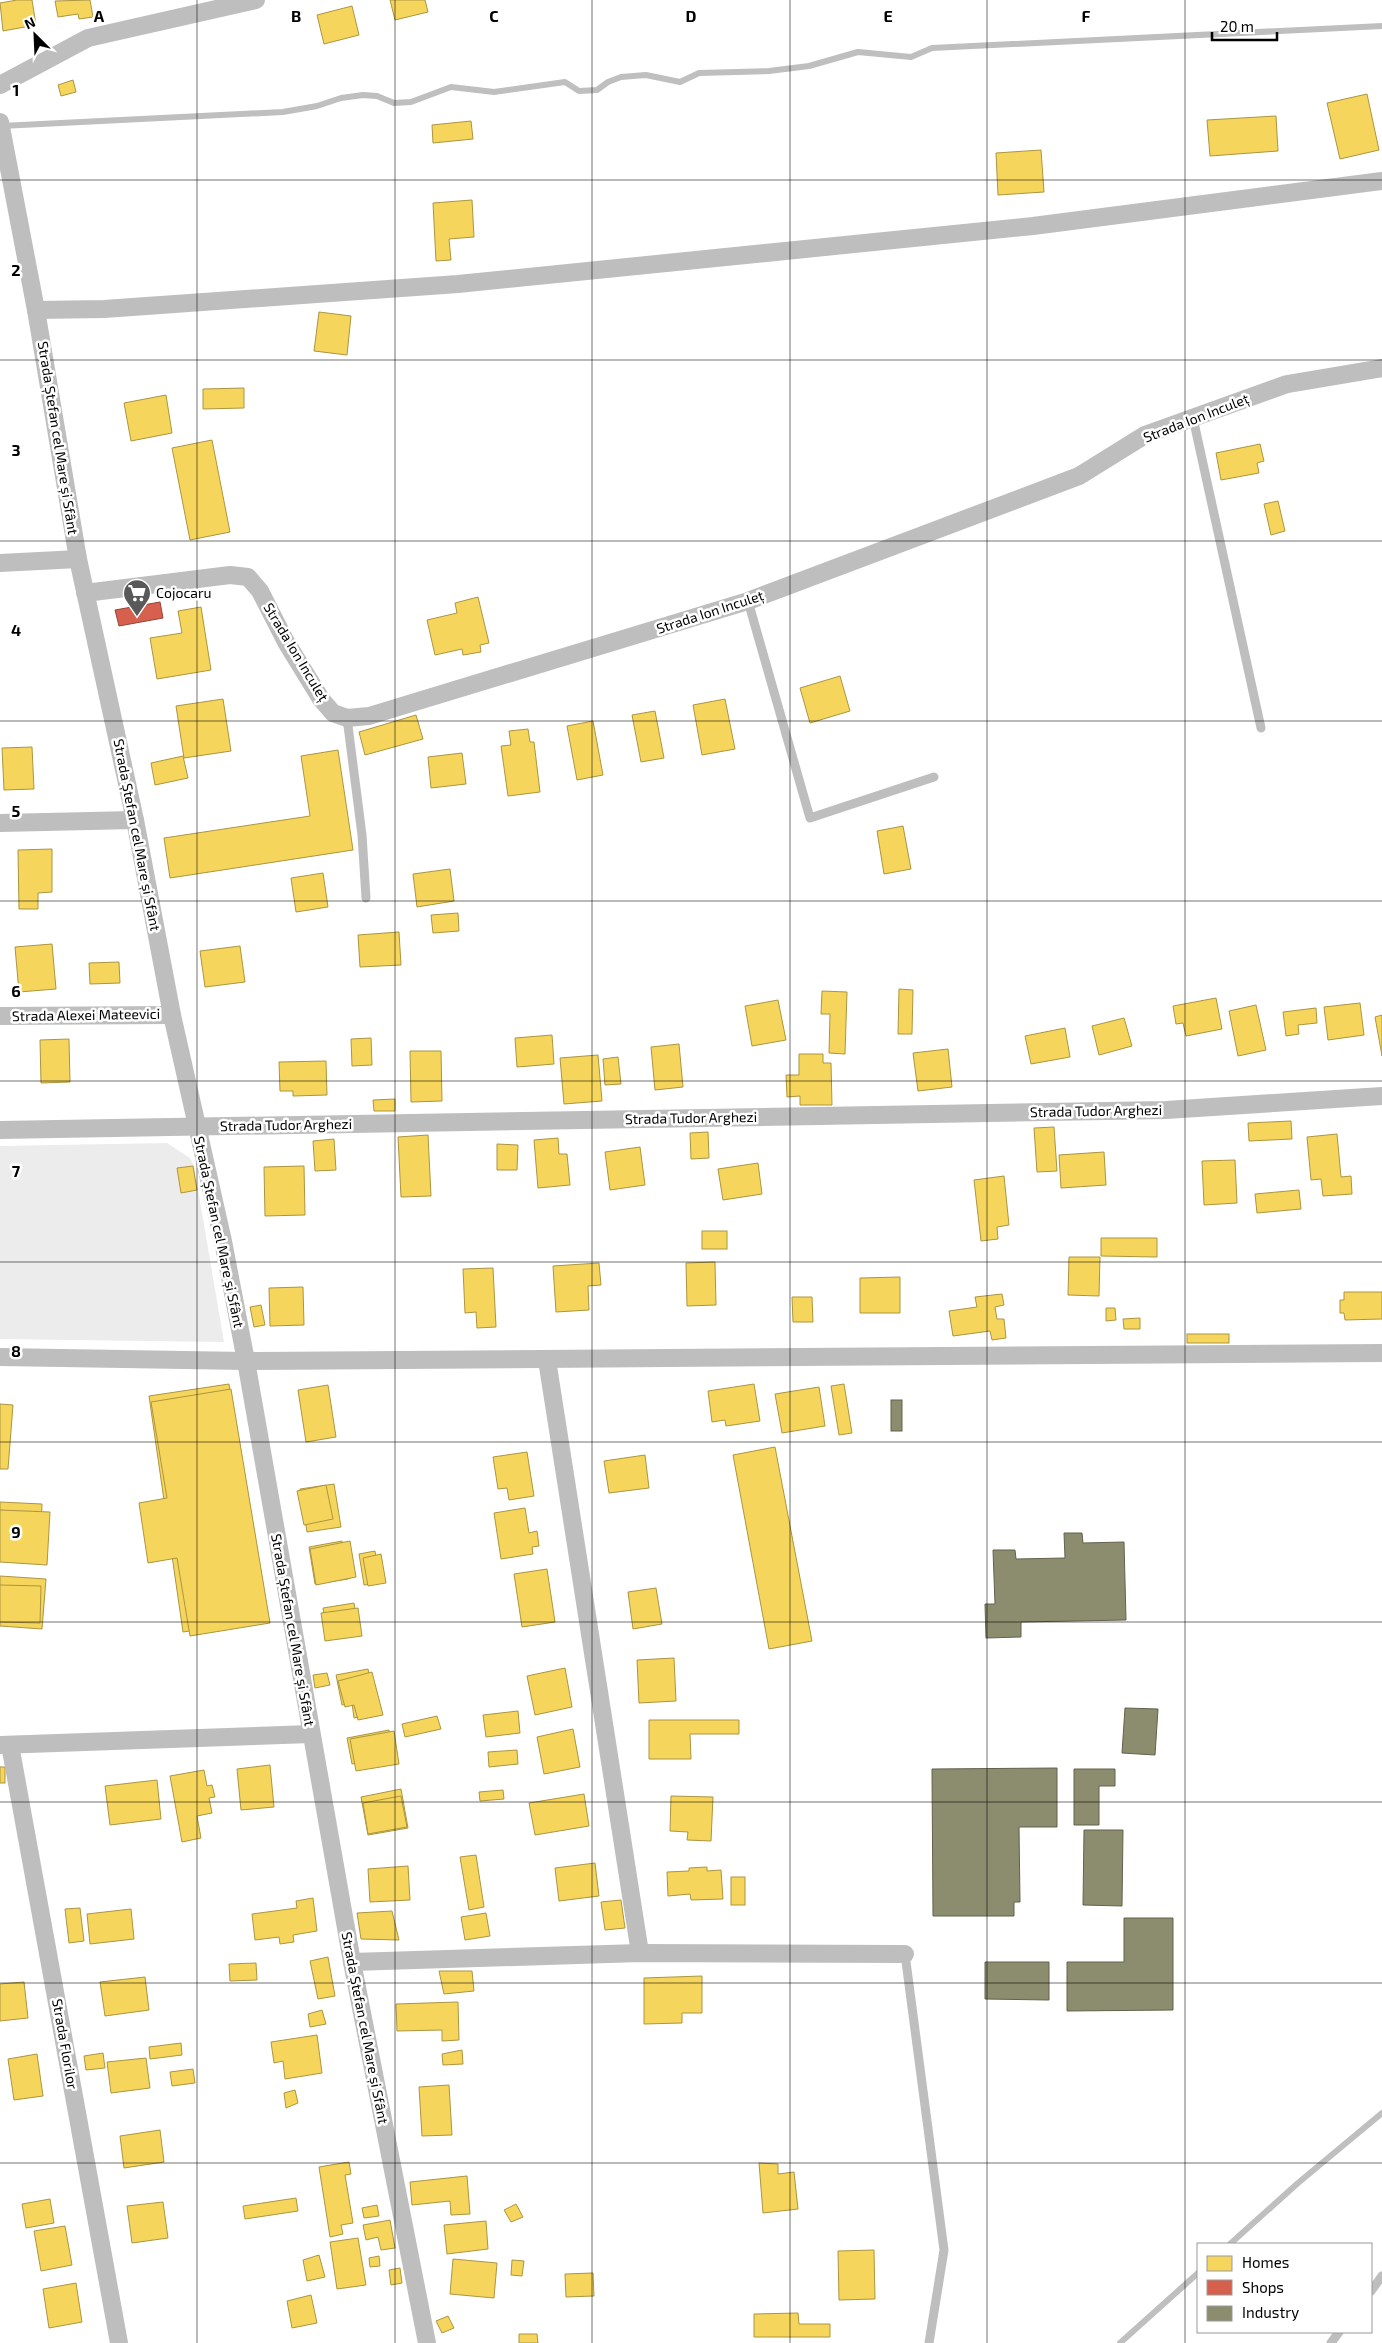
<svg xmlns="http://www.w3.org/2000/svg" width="1382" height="2343" viewBox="0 0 1382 2343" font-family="'Exo 2',sans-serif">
	<rect width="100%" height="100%" fill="#fff"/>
	<!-- green -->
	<path fill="#ececec" d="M167 1143 190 1158 194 1166 224 1342 0 1339V1146Z"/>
	<!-- homes -->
	<g fill="#f6d55c" stroke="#ac9540">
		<path d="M17 0H32L36 25 3 31 0 3Z"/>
		<path d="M90 0 93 17 79 19 78 14 58 17 55 1Z"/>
		<path d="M390 0H425L428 12 395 20Z"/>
		<path d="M352 6 359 35 324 44 317 15Z"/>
		<path d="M73 80 76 92 61 96 58 85Z"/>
		<path d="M1367 94 1379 150 1340 159 1327 103Z"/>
		<path d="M1276 116 1278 151 1210 156 1207 120Z"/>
		<path d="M471 121 473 139 433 143 432 125Z"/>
		<path d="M1041 150 1044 192 998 195 996 153Z"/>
		<path d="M472 200 474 237 449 239 451 260 436 261 433 203Z"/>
		<path d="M319 312 351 316 347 355 314 351Z"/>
		<path d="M244 388V408L203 409V389Z"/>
		<path d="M166 395 172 433 131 441 124 403Z"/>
		<path d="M212 440 230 532 190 540 172 448Z"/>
		<path d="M1260 444 1264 461 1257 463 1259 473 1221 480 1216 453Z"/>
		<path d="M1278 501 1285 531 1271 535 1264 504Z"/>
		<path d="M478 597 489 643 480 645 481 652 463 655 462 649 435 655 427 620 457 613 455 603Z"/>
		<path d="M201 607 211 670 157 679 150 638 182 633 178 611Z"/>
		<path d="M840 676 850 711 810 723 800 688Z"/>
		<path d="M223 699 231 751 184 758 176 706Z"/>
		<path d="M725 699 735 749 702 755 693 705Z"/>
		<path d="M655 711 664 758 641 762 632 715Z"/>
		<path d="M416 715 423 739 365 755 359 732Z"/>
		<path d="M593 721 603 775 577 780 567 726Z"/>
		<path d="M528 729 530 742H534L540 792 508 796 501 746 511 745 509 731Z"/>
		<path d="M32 747 34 789 4 790 2 748Z"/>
		<path d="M338 750 353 850 170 878 164 838 310 816 301 756Z"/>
		<path d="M462 753 466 784 431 788 428 757Z"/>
		<path d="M183 756 188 778 155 785 151 763Z"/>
		<path d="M903 826 911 869 884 874 877 831Z"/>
		<path d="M52 849V892L38 893V909H19L18 850Z"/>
		<path d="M450 869 454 901 417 907 413 874Z"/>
		<path d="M323 873 328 907 296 912 291 878Z"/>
		<path d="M458 913 459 931 433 933 431 915Z"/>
		<path d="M399 932 401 965 360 967 358 935Z"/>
		<path d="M52 944 56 989 19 992 15 947Z"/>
		<path d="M240 946 245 982 205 987 200 951Z"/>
		<path d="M119 962 120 983 90 984 89 963Z"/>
		<path d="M899 989 913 990 912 1034H898Z"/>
		<path d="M822 991 847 992 845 1054 829 1053 830 1014H821Z"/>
		<path d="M1216 998 1222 1029 1186 1036 1183 1023 1176 1024 1173 1006Z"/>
		<path d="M778 1000 786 1040 752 1046 745 1006Z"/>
		<path d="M1360 1003 1364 1035 1328 1040 1324 1007Z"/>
		<path d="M1256 1005 1266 1050 1238 1056 1229 1011Z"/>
		<path d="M1316 1008 1317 1023 1298 1025 1299 1034 1286 1036 1283 1012Z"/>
		<path d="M1382 1015V1056L1375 1017Z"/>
		<path d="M1124 1018 1132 1046 1099 1055 1092 1026Z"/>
		<path d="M1065 1028 1070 1057 1031 1064 1025 1036Z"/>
		<path d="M552 1035 554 1064 517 1067 515 1038Z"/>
		<path d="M371 1038 372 1065 352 1066 351 1039Z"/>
		<path d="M69 1039 70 1082 41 1083 40 1040Z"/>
		<path d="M679 1044 683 1087 655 1090 651 1047Z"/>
		<path d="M948 1049 952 1087 918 1091 913 1053Z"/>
		<path d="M410 1051H441L442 1101 411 1102Z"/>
		<path d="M799 1054H823V1063H831L832 1105H800V1096L787 1097 786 1075H799Z"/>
		<path d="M598 1055 602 1101 564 1104 560 1058Z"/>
		<path d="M618 1057 621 1084 605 1085 603 1059Z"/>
		<path d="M326 1061 327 1095 293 1096V1091H280L279 1062Z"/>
		<path d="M395 1099V1111H374L373 1100Z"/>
		<path d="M1291 1121 1292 1139 1249 1141 1248 1123Z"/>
		<path d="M1054 1127 1057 1171 1037 1172 1034 1128Z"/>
		<path d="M708 1132 709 1158 691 1159 690 1133Z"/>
		<path d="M1337 1134 1341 1177 1351 1176 1352 1194 1323 1196 1321 1179 1311 1180 1307 1137Z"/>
		<path d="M428 1135 431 1196 401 1197 398 1137Z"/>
		<path d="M558 1138 559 1154H567L570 1185 538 1188 534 1140Z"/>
		<path d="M334 1139 336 1170 315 1171 313 1141Z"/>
		<path d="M497 1144 518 1145 517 1170H497Z"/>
		<path d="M640 1147 645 1185 610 1190 605 1152Z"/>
		<path d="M1104 1152 1106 1185 1061 1188 1059 1155Z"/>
		<path d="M1235 1160 1237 1203 1204 1205 1202 1161Z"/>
		<path d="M758 1163 762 1194 723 1200 718 1169Z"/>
		<path d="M193 1166 197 1190 181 1193 177 1168Z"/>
		<path d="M304 1166 305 1215 265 1216 264 1167Z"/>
		<path d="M1004 1176 1009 1225 997 1227 998 1239 981 1241 974 1180Z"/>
		<path d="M1299 1190 1301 1209 1257 1213 1255 1194Z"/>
		<rect x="702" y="1231" width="25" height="18"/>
		<path d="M1101 1238H1157V1257L1101 1256Z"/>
		<path d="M1069 1257H1100L1099 1296 1068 1295Z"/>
		<path d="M715 1262 716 1305 687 1306 686 1263Z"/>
		<path d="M599 1263 601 1285 588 1286 589 1310 556 1312 553 1266Z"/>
		<path d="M493 1268 496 1327 477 1328 476 1312 465 1313 463 1269Z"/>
		<path d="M900 1277V1313H860V1278Z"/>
		<path d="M303 1287 304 1325 270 1326 269 1288Z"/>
		<path d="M1344 1292H1382V1319L1345 1320 1344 1313H1340V1300H1344Z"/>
		<path d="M1002 1294 1004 1305 995 1307 997 1319H1004L1006 1338 992 1340 990 1331 953 1336 949 1311 977 1307 975 1297Z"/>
		<path d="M792 1297H812L813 1322H793Z"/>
		<path d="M261 1305 265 1325 254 1327 250 1307Z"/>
		<path d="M1106 1308H1115L1116 1320 1106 1321Z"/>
		<path d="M1140 1318V1329H1124L1123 1319Z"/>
		<rect x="1187" y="1334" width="42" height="9"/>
		<path d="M229 1384 263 1620 183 1632 149 1396Z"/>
		<path d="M754 1384 760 1421 726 1426 725 1420 712 1422 708 1391Z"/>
		<path d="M844 1384 852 1433 839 1435 831 1386Z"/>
		<path d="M328 1385 336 1437 306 1442 298 1390Z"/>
		<path d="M819 1387 825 1426 782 1433 775 1394Z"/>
		<path d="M231 1389 270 1623 190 1636 177 1558 148 1563 139 1503 167 1498 151 1402Z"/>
		<path d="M0 1404 13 1405 8 1469H0Z"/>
		<path d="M775 1447 812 1641 769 1649 733 1455Z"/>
		<path d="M527 1452 534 1496 509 1500 507 1488 498 1489 493 1457Z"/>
		<path d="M645 1455 649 1488 609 1493 604 1461Z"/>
		<path d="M334 1484 341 1527 307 1532 300 1489Z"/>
		<path d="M326 1485 333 1519 304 1525 297 1491Z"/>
		<path d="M0 1502 42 1504 40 1555 0 1554Z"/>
		<path d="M525 1508 529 1533 537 1531 539 1546 532 1547 533 1554 501 1559 494 1513Z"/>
		<path d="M0 1510 50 1512 47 1565 0 1562Z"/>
		<path d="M342 1541 348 1579 315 1584 309 1547Z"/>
		<path d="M350 1541 356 1577 316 1585 310 1549Z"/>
		<path d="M375 1551 380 1583 364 1585 359 1554Z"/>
		<path d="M381 1554 386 1583 368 1586 363 1558Z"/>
		<path d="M547 1569 555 1622 522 1627 514 1574Z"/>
		<path d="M0 1576 46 1579 42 1629 0 1626Z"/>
		<path d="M0 1585 41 1586 40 1623 0 1622Z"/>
		<path d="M656 1588 662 1624 633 1629 628 1592Z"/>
		<path d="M354 1603 359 1633 328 1638 323 1608Z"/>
		<path d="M358 1608 362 1636 325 1641 321 1613Z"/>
		<path d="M674 1658 676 1701 639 1703 637 1660Z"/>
		<path d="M565 1668 572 1707 535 1715 527 1676Z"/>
		<path d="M368 1669 377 1714 354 1718 352 1703 342 1705 336 1675Z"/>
		<path d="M372 1672 383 1715 358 1720 354 1705 345 1707 338 1681Z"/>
		<path d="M327 1673 330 1685 315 1688 313 1675Z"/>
		<path d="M518 1711 520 1733 486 1737 483 1715Z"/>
		<path d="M437 1716 441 1729 405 1737 402 1724Z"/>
		<path d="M649 1720H739V1734H690L691 1759H649Z"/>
		<path d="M573 1729 580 1767 544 1774 537 1737Z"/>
		<path d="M389 1730 394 1756 352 1764 347 1738Z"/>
		<path d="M394 1731 399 1764 356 1771 350 1739Z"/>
		<path d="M517 1750 518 1764 489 1767 488 1752Z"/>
		<path d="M270 1765 274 1807 241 1810 237 1769Z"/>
		<rect x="0" y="1767" width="5" height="16"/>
		<path d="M204 1770 207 1786 212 1785 215 1797 209 1798 212 1813 197 1816 201 1838 182 1842 170 1776Z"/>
		<path d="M157 1780 161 1819 110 1825 105 1786Z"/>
		<path d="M401 1789 408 1828 368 1835 361 1797Z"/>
		<path d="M503 1790 504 1799 480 1801 479 1792Z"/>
		<path d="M584 1794 589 1826 535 1835 529 1803Z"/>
		<path d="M401 1796 407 1827 368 1834 363 1803Z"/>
		<path d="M671 1796 713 1797 711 1841 687 1840 688 1832 670 1831Z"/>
		<path d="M476 1855 484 1907 469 1910 460 1857Z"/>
		<path d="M595 1863 599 1896 559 1901 555 1868Z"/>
		<path d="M408 1866 410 1900 370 1902 368 1869Z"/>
		<path d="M707 1867V1871L721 1870 723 1899 691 1900 690 1894 668 1896 667 1872 689 1871V1868Z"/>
		<rect x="731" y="1877" width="14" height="28"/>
		<path d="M313 1898 317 1931 293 1935 294 1942 280 1944 279 1937 255 1940 252 1914 297 1908 296 1901Z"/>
		<path d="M621 1900 625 1928 605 1930 601 1902Z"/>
		<path d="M80 1908 84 1941 69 1943 65 1909Z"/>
		<path d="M131 1909 134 1939 90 1944 87 1914Z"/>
		<path d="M392 1911 399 1940 361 1939 357 1913Z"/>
		<path d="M486 1913 490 1936 465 1940 461 1917Z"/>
		<path d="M328 1957 335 1996 318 1999 310 1961Z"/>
		<path d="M256 1963 257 1980 230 1981 229 1964Z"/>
		<path d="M439 1971H472L474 1991 444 1994Z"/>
		<path d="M702 1976V2013H682V2023L644 2024V1978Z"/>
		<path d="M145 1977 149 2010 105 2016 100 1982Z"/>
		<path d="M24 1982 28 2018 0 2021V1984Z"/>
		<path d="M458 2002 459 2040 442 2041V2030L397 2031 396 2004Z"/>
		<path d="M322 2010 326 2024 310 2027 308 2014Z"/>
		<path d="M317 2035 322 2073 285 2079 283 2061 274 2063 271 2042Z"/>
		<path d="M181 2043 182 2055 150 2059 149 2047Z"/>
		<path d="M462 2050 463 2064 443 2065 442 2054Z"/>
		<path d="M103 2053 105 2068 86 2070 84 2056Z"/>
		<path d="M37 2054 43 2096 14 2100 8 2059Z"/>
		<path d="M146 2058 150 2088 111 2093 107 2062Z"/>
		<path d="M193 2069 195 2083 172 2086 170 2072Z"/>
		<path d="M449 2085 452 2135 422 2136 419 2087Z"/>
		<path d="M295 2090 298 2103 286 2108 284 2093Z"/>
		<path d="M160 2130 164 2162 124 2168 120 2136Z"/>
		<path d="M349 2162 351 2174 345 2175 353 2223 341 2225 343 2234 330 2237 319 2167Z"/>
		<path d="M759 2163 778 2164V2174L794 2172 798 2209 763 2213Z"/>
		<path d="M467 2176 470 2214 451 2215 450 2201 412 2205 410 2182Z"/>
		<path d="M296 2198 298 2211 245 2219 243 2206Z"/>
		<path d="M50 2199 54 2223 26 2228 22 2204Z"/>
		<path d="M163 2202 168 2238 132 2243 127 2206Z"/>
		<path d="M516 2204 523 2217 511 2222 504 2210Z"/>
		<path d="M377 2205 379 2216 364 2218 362 2208Z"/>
		<path d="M390 2220 395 2248 381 2250 378 2237 366 2240 363 2225Z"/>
		<path d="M486 2221 488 2249 447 2254 444 2225Z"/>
		<path d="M65 2226 72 2265 41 2271 34 2231Z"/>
		<path d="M358 2238 366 2285 337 2289 330 2242Z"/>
		<path d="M874 2250 875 2299 839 2300 838 2251Z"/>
		<path d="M319 2255 325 2277 307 2281 303 2260Z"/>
		<path d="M379 2256 380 2266 370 2267 369 2258Z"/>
		<path d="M453 2259 497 2263 494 2298 450 2294Z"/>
		<path d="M512 2260 524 2261 522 2276 511 2275Z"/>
		<path d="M400 2268 402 2283 391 2285 389 2270Z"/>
		<path d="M593 2273 594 2296 566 2297 565 2274Z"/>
		<path d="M76 2283 82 2322 49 2328 43 2289Z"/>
		<path d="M311 2295 317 2323 292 2328 287 2301Z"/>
		<path d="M798 2313 799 2324H830V2337H754V2314Z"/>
		<path d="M448 2316 454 2328 442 2333 436 2321Z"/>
		<path d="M519 2334H537L538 2343H519Z"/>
	</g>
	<!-- shops -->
	<path fill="#d6604d" stroke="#964336" d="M160 602 163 618 119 626 115 610Z"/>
	<!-- industry -->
	<g fill="#8c8c6e" stroke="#62624d">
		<rect x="891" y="1400" width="11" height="31"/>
		<path d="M1064 1533H1082L1083 1543 1124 1542 1126 1620 1021 1622V1637L986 1638 985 1604H995L993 1550H1015L1016 1559 1065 1558Z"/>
		<path d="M1125 1708 1158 1709 1155 1755 1122 1753Z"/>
		<path d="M1057 1768V1827H1019L1020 1902H1014V1916H933L932 1769Z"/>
		<path d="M1074 1769H1115V1786H1099V1825H1074Z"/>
		<path d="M1084 1830H1123L1122 1906 1083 1905Z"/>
		<path d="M1124 1918H1173V2010L1067 2011V1962H1124Z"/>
		<path d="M985 1962H1049V2000L985 1999Z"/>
	</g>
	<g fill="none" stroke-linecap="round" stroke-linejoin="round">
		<!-- stream -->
		<g stroke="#bfbfbf" stroke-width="6">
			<path d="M1 126 283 112 317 106 341 98 363 95 377 96 394 103 411 102 451 87 494 92 565 82 579 91 597 90 608 82 621 77 646 75 680 82 699 73 769 71 809 66 858 52 911 57 932 48 1382 26"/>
			<path d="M1230 2244 1298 2183 1382 2113"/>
			<path d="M1120 2343 1198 2273"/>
		</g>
		<!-- service -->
		<g stroke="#bebebe" stroke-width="9">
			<path d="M1193 418 1261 728"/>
			<path d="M748 601 810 818 934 777"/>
			<path d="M347 718 362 835 366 898"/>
			<path d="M905 1954 944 2250 929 2343"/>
			<path d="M1371 2291 1382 2276"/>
			<path d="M1331 2343 1339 2332"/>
		</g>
		<!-- minor -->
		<g stroke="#bebebe" stroke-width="18">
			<path d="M0 85 88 38 256 0"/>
			<path d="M0 122 36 310 78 559 135 820 172 1015 223 1241 246 1361 352 1962 427 2343"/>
			<path d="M36 310 104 309 458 284 1033 226 1382 181"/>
			<path d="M0 563 78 559"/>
			<path d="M85 593 230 575 248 577 260 591 286 642 321 699 333 713 347 718 369 716 748 601 1079 476 1145 435 1287 384 1382 368"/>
			<path d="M0 823 135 820"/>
			<path d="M0 1016 172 1015"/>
			<path d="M0 1130 1166 1110 1382 1096"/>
			<path d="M0 1357 246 1361 1382 1353"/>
			<path d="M547 1360 640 1953"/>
			<path d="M0 1745 311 1734"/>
			<path d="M10 1745 119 2343"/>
			<path d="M352 1962 640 1953 905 1954"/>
		</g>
	</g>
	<!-- grid -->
	<path fill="none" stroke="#000" stroke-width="1" stroke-opacity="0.55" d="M197 0V2343M395 0V2343M592 0V2343M790 0V2343M987 0V2343M1185 0V2343M0 180H1382M0 360H1382M0 541H1382M0 721H1382M0 901H1382M0 1081H1382M0 1262H1382M0 1442H1382M0 1622H1382M0 1802H1382M0 1983H1382M0 2163H1382"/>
	<!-- icons -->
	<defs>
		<g id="supermarket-pin" transform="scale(1.4375)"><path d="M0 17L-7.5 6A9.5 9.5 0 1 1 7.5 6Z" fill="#595959" stroke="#fff"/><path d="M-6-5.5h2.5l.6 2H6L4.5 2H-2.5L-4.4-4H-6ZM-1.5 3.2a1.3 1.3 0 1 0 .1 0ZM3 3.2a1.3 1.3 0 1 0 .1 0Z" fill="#fff"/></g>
	</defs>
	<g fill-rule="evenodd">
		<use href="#supermarket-pin" x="137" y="593"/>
	</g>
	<g text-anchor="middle" stroke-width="5" stroke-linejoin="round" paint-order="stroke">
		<!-- street labels -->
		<g font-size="14" fill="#000" stroke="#fff">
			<text transform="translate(1196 418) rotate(-21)" y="5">Strada Ion Inculeț</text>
			<text transform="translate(58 438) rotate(81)" y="5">Strada Ștefan cel Mare și Sfânt</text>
			<text transform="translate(710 612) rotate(-18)" y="5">Strada Ion Inculeț</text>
			<text transform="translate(296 652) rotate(59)" y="5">Strada Ion Inculeț</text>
			<text transform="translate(137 835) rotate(79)" y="5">Strada Ștefan cel Mare și Sfânt</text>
			<text transform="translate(86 1015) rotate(-1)" y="5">Strada Alexei Mateevici</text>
			<text transform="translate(1096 1111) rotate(-1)" y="5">Strada Tudor Arghezi</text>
			<text transform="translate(691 1118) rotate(-1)" y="5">Strada Tudor Arghezi</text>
			<text transform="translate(286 1125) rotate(-1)" y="5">Strada Tudor Arghezi</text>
			<text transform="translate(219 1232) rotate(78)" y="5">Strada Ștefan cel Mare și Sfânt</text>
			<text transform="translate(293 1630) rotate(80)" y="5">Strada Ștefan cel Mare și Sfânt</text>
			<text transform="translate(365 2028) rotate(79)" y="5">Strada Ștefan cel Mare și Sfânt</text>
			<text transform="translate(65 2044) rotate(80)" y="5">Strada Florilor</text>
		</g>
		<!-- poi labels -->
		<g font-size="14" fill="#000" stroke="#fff" text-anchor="start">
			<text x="156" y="598">Cojocaru</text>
		</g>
	</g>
	<g font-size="16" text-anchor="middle" font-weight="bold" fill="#000" stroke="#fff" stroke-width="5" stroke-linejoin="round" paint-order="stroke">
		<text x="99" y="22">A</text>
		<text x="296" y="22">B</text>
		<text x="494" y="22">C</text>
		<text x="691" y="22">D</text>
		<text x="888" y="22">E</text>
		<text x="1086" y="22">F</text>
		<text x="16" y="96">1</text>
		<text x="16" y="276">2</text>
		<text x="16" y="456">3</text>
		<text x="16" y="636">4</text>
		<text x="16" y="817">5</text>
		<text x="16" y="997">6</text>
		<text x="16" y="1177">7</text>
		<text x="16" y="1357">8</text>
		<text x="16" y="1538">9</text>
	</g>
	<!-- legend -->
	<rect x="1197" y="2243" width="175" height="90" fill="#ffffff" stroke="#999999"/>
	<rect x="1207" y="2256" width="25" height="15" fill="#f6d55c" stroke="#999999"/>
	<text x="1242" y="2268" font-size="15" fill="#000000">Homes</text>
	<rect x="1207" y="2280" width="25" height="15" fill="#d6604d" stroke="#999999"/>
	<text x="1242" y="2293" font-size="15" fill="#000000">Shops</text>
	<rect x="1207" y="2306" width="25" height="15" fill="#8c8c6e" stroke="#999999"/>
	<text x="1242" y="2318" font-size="15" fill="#000000">Industry</text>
	<!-- north arrow -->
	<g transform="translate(35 35) rotate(336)" stroke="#ffffff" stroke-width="4" paint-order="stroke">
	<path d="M0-4L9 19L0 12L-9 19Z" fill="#000000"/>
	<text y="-8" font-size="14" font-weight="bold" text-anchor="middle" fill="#000000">N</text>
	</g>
	<!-- scale -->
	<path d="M1212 32v8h65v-8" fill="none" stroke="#000000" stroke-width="2.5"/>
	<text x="1220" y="32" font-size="15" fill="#000000" stroke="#ffffff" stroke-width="4" paint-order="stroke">20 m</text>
</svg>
